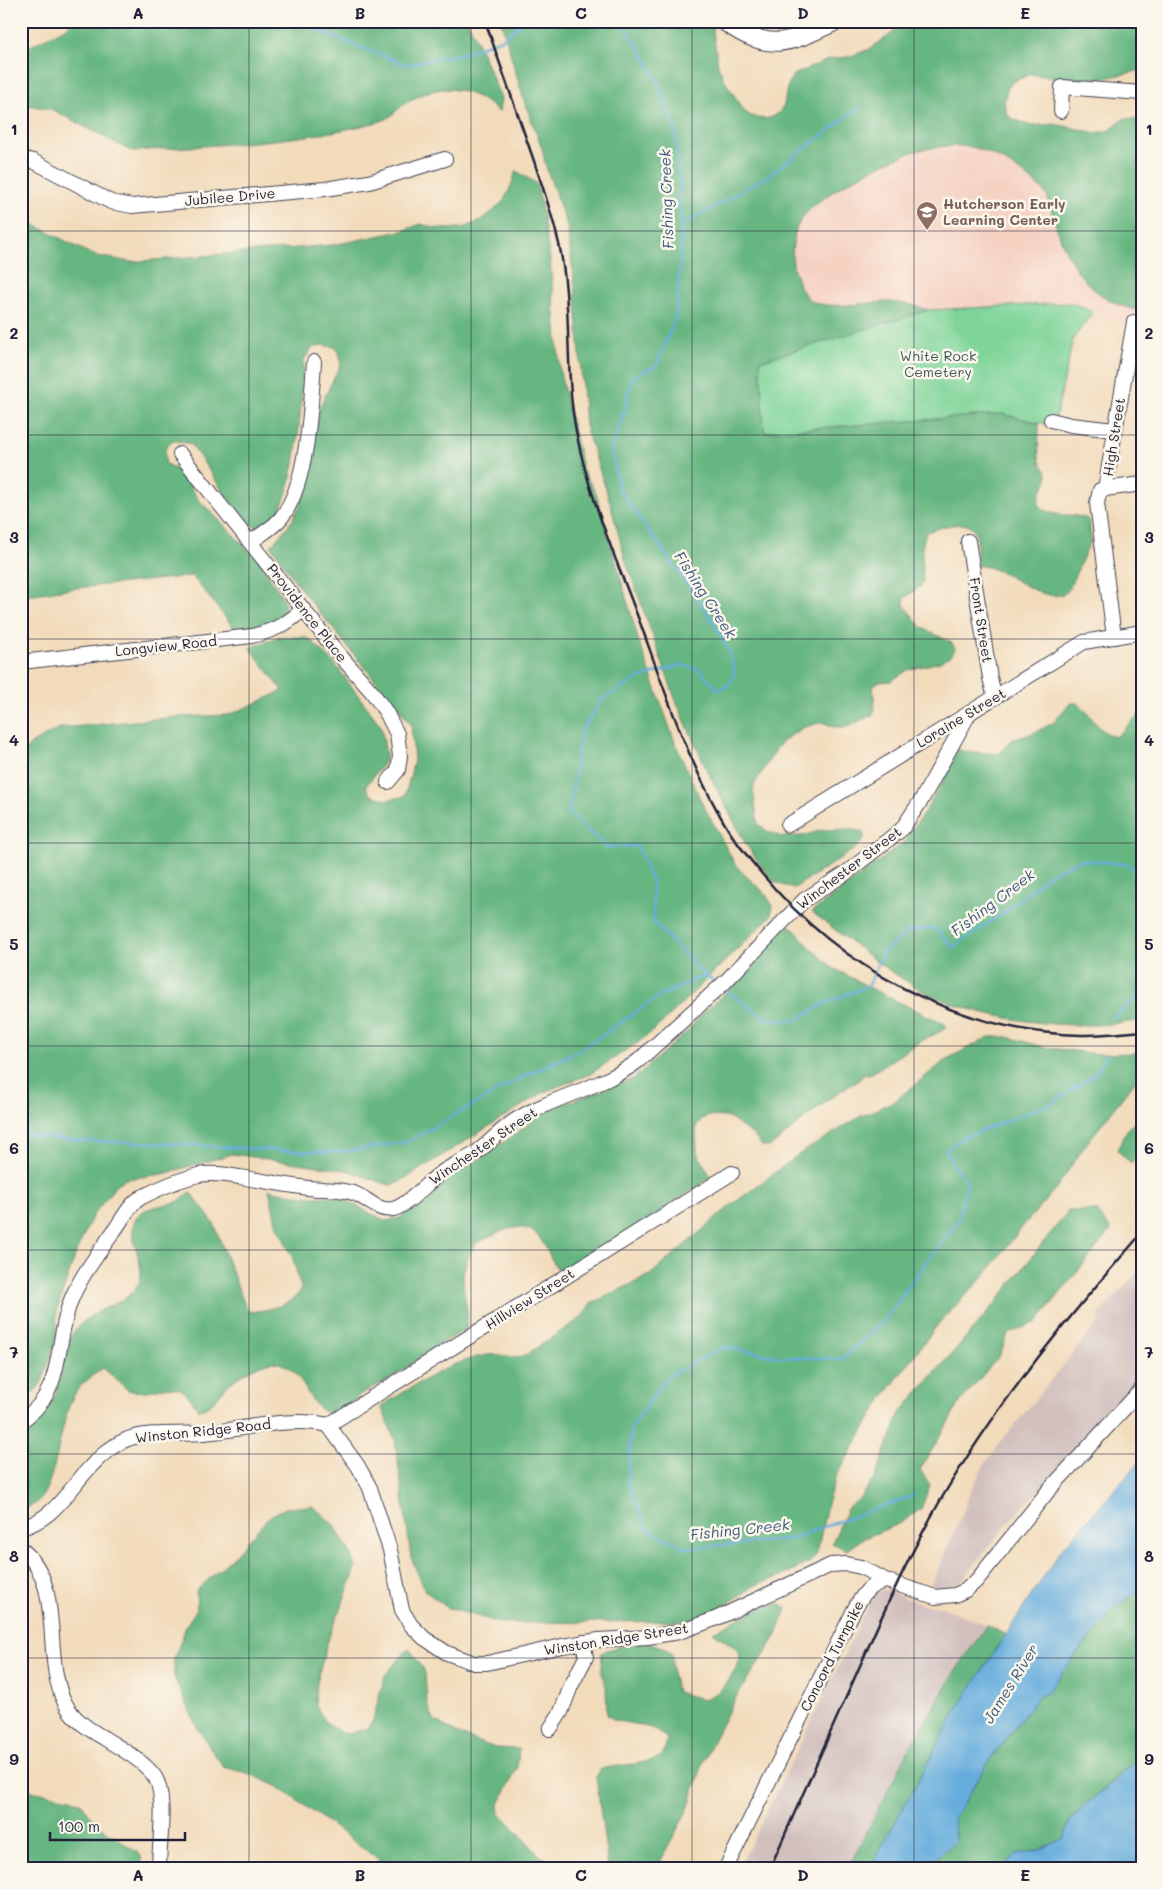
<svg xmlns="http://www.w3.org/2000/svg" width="1163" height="1889" viewBox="0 0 1163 1889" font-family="Mali,sans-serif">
	<rect width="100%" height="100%" fill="#fbf7ec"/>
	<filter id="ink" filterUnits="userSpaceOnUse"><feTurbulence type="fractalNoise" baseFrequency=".02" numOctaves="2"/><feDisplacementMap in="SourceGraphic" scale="10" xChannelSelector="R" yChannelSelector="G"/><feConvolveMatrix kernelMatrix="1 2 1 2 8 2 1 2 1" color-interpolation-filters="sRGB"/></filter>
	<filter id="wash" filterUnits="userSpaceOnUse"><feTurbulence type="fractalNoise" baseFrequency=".0096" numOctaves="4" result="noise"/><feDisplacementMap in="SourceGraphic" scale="20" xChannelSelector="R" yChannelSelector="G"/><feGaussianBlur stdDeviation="1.12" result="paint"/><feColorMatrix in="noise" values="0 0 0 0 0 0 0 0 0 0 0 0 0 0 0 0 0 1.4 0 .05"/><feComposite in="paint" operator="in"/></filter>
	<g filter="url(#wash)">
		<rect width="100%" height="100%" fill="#f2dbbb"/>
		<!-- built -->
		<path fill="#f5d2c2" d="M959 145 973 147 994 155 1011 165 1043 190 1119 305 1136 309 1129 325 1070 303 928 310 916 306 891 302 830 306 810 301 802 290 792 264 791 251 799 222 808 212 852 179 916 151Z"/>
		<!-- industrial -->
		<g fill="#d1bfbd">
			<path d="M1142 1267V1381L1007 1524 964 1578 958 1583 946 1588 930 1587 967 1503 965 1502 983 1467 999 1444 1101 1319 1098 1316Z"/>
			<path d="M887 1590 924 1605 942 1607 987 1625 953 1675 912 1744 848 1868H739L873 1596 880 1591Z"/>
		</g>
		<!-- green -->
		<path fill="#7ed499" stroke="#507b6a" d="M1071 303 1093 312 1073 339 1054 426 1002 414 764 432 760 361 928 310Z"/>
		<!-- forest -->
		<g fill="#66b681" stroke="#446c5e">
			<path d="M72 21H468L501 98 499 112C483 98 466 89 444 89 429 90 414 97 402 106 392 114 391 119 377 122 299 143 215 144 135 151L129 150 51 109 21 104V51L67 27Z"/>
			<path d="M501 21H706L712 25 718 65 723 78 745 112C756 121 774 122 782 108 786 103 785 95 787 89 788 84 791 79 793 75L830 59 848 57 870 49 891 34 904 21H1142V70L1106 78 1083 79H1058L1031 74 1012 82 1008 88 1004 101 1007 114 1011 118 1031 126 1054 124 1097 133 1110 130 1125 118 1138 119 1141 141 1137 161 1142 212V312C1135 309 1127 308 1119 305 1072 284 1060 241 1047 196L1043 190C1022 173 1000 154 972 147 957 144 931 147 916 151 887 159 815 196 800 221 792 234 790 259 795 272 798 282 801 292 809 299 824 312 872 301 891 302 904 303 916 306 928 310L760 361 764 432 1002 414 1039 423C1039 435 1038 447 1039 458 1040 466 1049 470 1047 479 1045 489 1031 501 1044 510 1058 518 1075 512 1089 520L1091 540 1068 591C1045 610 1003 563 977 566 977 556 978 544 976 534 972 515 938 529 926 532L922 546 923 580 920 587 904 598V605L921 627 952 643 955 648 952 655 940 662 908 670 891 681 878 682 873 686 875 709 872 715 848 727H834L822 722 802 728 786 739 777 748 755 783 753 790 758 824 767 831 782 837 803 836 822 830 850 829 862 832 865 838 856 848 793 889 775 882 770 878 745 843 706 768 676 701 625 559 609 499 585 426 575 287 567 226 547 170 541 145 524 101Z"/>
			<path d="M516 171 536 183 539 193 550 260 560 372 583 471 596 493 639 642 676 745 701 801 735 864C747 880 765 888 773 907L770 917 661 1024 639 1042 590 1074 544 1092 398 1183 389 1185 346 1170 232 1154 163 1174 126 1179 117 1184 93 1215 77 1250 57 1309 56 1340 42 1382 36 1390 21 1403V754L32 743 60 728 177 717 229 715 283 691 250 648 278 637H305L313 642 334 663 381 726 386 755 383 764 366 786 370 795 387 800 405 796 414 761 411 724 302 591 271 546 292 521 301 503 320 406 341 364 340 355 335 347 321 345 312 348 304 360C301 397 299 500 269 522 265 525 259 525 254 526L239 515 191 444 173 440C163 448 164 452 166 464L182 473 198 499 259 560 283 598 285 608 284 613 277 619 268 624 235 629 192 576 67 589 21 596V218L93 255 130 262 333 245 402 231 421 224 434 228 450 229 466 227 480 221 493 211 504 200 511 186Z"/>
			<path d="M1070 703H1077C1092 713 1095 731 1116 737L1142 711V1021C1122 1022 1101 1026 1081 1025 1034 1025 969 1014 927 993 885 971 849 940 812 912L903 843 926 810 949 770 957 749 967 752 999 754 1012 740 1033 733 1053 723Z"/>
			<path d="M786 926H791L811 948 833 968 884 995 945 1024 947 1028 921 1041 872 1073 863 1075 859 1080 834 1095 770 1147 762 1146 753 1135 728 1117 710 1116 701 1119 696 1128 697 1152 711 1177 629 1233 592 1250 564 1270H559L556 1267C550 1257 545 1244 538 1236 520 1217 493 1235 475 1244 470 1254 463 1266 463 1278 463 1295 470 1312 466 1329L423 1355 395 1376 361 1394 346 1407 328 1414C304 1403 307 1372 279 1363 266 1358 237 1377 228 1385 215 1398 218 1402 199 1410 193 1404 188 1392 180 1389 165 1383 146 1396 128 1390L103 1368C91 1377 80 1384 73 1397 59 1424 57 1486 36 1503 32 1506 26 1508 21 1509V1428C28 1424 35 1421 41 1416 62 1401 60 1357 72 1335 76 1328 86 1318 94 1314 108 1305 129 1301 138 1285 149 1263 124 1238 136 1219 144 1204 168 1207 181 1200 184 1198 187 1195 190 1192 198 1204 207 1212 214 1224L245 1306 251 1312C267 1310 296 1305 301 1288L293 1259 276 1223 269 1189 278 1192 311 1197 334 1196 343 1199 386 1221 400 1218 435 1186 485 1156 539 1116 555 1107 633 1079 688 1031 701 1015 746 974Z"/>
			<path d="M989 1037H1008L1043 1047 1098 1054 1134 1053 1142 1051V1072L1084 1147 1057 1187 1023 1226 985 1275 939 1323 884 1396 836 1476 827 1504 817 1554 810 1562 784 1575 756 1585 724 1606 690 1621 501 1623 448 1608 425 1591 411 1557 395 1440 381 1406C415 1386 449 1361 488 1355 502 1353 513 1360 526 1355L581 1318 590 1304 650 1275 729 1207 798 1155 861 1116 895 1101 947 1059Z"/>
			<path d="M1142 1117V1151L1131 1163 1117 1150 1128 1128Z"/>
			<path d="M1068 1211H1097L1111 1230 1037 1322 1008 1334 1000 1355 961 1401 920 1470 930 1485 921 1509 901 1523 862 1539 847 1550 832 1543 847 1509 858 1500 875 1478 900 1413 995 1304Z"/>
			<path d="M313 1506 335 1526 354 1560 356 1569 327 1642 317 1682 315 1703 324 1721 340 1732 349 1734 367 1728 373 1720 385 1675 409 1648 425 1673 427 1703 434 1720 458 1734 495 1748 519 1749 517 1769 499 1804 500 1813 540 1856 564 1868H391L277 1786 250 1774 223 1767 198 1729 174 1677V1659L187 1624 197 1609 196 1591 232 1558 270 1516 286 1508Z"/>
			<path d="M1142 1588V1754L1110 1784 1086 1804 1069 1822 1064 1838 1039 1850 1014 1856 1003 1868H933L934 1860 955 1842 954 1819 989 1761 1038 1697 1048 1692 1083 1646 1105 1622 1112 1610Z"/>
			<path d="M779 1604 787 1608 777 1635 735 1699 717 1733 704 1760 688 1809 657 1868H608L596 1777 601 1769C614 1765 657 1764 663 1754 665 1750 666 1743 667 1738L652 1728 615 1720 607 1715 606 1687 601 1670 602 1652C622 1644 656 1637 672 1654V1673L677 1692 703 1700 719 1692 737 1668 740 1658 737 1649 713 1632 761 1607Z"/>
			<path d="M987 1625 1006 1634 958 1708 870 1868H848L912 1744 953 1675Z"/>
			<path d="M21 1786 35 1792 72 1798 81 1803 98 1825 141 1855 142 1868H25L21 1860Z"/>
		</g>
		<!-- water -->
		<g fill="#66addd" stroke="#44688c">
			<path d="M1142 1459V1588L1112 1610 1105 1622 1083 1646 1048 1692 1038 1697 989 1761 954 1819 955 1842 934 1860 933 1868H870L958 1708 1061 1550Z"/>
			<path d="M1142 1754V1868H1003L1014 1856 1039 1850 1064 1838 1069 1822 1086 1804 1111 1784Z"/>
		</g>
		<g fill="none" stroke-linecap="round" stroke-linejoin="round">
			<!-- stream -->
			<g stroke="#66addd" stroke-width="2.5">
				<path d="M307 21 308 24 319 31 406 65 465 53 504 38 523 21"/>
				<path d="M622 21 652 69 674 124 680 180 681 250 676 317 656 366 632 377 624 412 611 447 619 489 697 598 718 630 729 652 735 673 728 686 717 689 700 670 681 665 637 679 601 700 581 732 569 813 606 847 637 846 652 881 654 923 705 975 717 984"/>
				<path d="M681 226 768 176 860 107"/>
				<path d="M724 989 766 1019 795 1021 823 1004 868 986 884 952 909 931 935 928 953 947 1005 912 1050 874 1081 860 1125 864 1142 873"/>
				<path d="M1111 1019 1134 1000 1142 988"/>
				<path d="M21 1134 81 1141 156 1143 292 1151 340 1152 407 1142 519 1079 580 1050 658 997 705 975"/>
				<path d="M915 1495 787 1540 686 1548 647 1529 628 1483 631 1428 667 1377 723 1347 779 1357 842 1359 884 1321 931 1255 958 1222 967 1181 953 1166 946 1150 963 1138 1052 1103 1097 1073 1106 1054"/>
			</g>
		</g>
	</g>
	<g filter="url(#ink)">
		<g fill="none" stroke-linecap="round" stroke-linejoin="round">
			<!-- minor casing -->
			<g stroke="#413e4e" stroke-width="16">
				<g id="minor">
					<path d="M1061 111 1062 87 1142 93"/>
					<path d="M21 159 33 161 111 202 132 206 325 189 369 182 445 159"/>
					<path d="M1051 420 1071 425 1114 430"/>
					<path d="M180 454 337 652 372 692 386 712 397 734 400 756 398 770 388 782"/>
					<path d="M1105 489 1142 484"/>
					<path d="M968 541 990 678 995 698"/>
					<path d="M251 542C261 534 273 528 281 518 308 485 311 404 314 362"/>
					<path d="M1114 637 1097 503 1100 490 1105 489 1134 322 1142 323"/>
					<path d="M21 662 252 636C273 631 288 624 303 609"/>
					<path d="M788 825 1084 642 1142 632"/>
					<path d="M21 1421C66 1392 54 1343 71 1300 81 1275 99 1253 114 1231 122 1220 130 1203 142 1197 157 1189 183 1178 199 1175 212 1172 227 1175 240 1177 262 1181 285 1185 308 1188 323 1190 339 1188 353 1193 367 1197 376 1212 393 1209 406 1207 426 1184 438 1175 448 1167 462 1162 473 1155 488 1145 499 1131 514 1121 553 1096 601 1089 638 1061L725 982 804 900 846 873 902 829 922 799 969 714"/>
					<path d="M328 1425 358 1466 370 1488 390 1550 402 1610 411 1625 424 1638 447 1653 474 1663H487L562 1646 599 1640 648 1637 679 1632 715 1619 831 1565 846 1564 861 1567 887 1581 935 1597 955 1595 966 1590 977 1580 1049 1490 1142 1389"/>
					<path d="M328 1425 732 1173"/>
					<path d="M21 1528C60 1518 75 1476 105 1453 111 1448 120 1442 128 1439 152 1431 178 1435 203 1433 244 1430 287 1416 328 1425"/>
					<path d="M21 1549C66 1583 41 1656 65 1703 73 1719 88 1729 104 1738 121 1749 143 1760 155 1777 167 1796 159 1845 159 1868"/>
					<path d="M550 1729 561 1712 571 1686 586 1657 583 1642"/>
					<path d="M726 1868 855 1608C865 1592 868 1585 887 1581"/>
				</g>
			</g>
			<!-- major casing -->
			<g stroke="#413e4e" stroke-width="20">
				<path id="major" d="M724 21C770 54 789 43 836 21"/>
			</g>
			<!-- minor -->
			<use href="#minor" stroke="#fff" stroke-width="14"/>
			<!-- major -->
			<use href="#major" stroke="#fff" stroke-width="18"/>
			<!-- rail -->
			<g stroke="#22223b" stroke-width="2.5">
				<path d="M485 21C499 61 513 101 527 141 539 175 551 209 559 244 573 305 564 370 576 431 589 499 618 563 642 628 666 695 689 764 726 826 736 843 749 858 762 874 840 968 957 1032 1081 1035 1101 1035 1122 1033 1142 1031"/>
				<path d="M770 1868C800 1801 829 1734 859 1668 884 1611 909 1555 940 1501 996 1405 1068 1317 1142 1233"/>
			</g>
		</g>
	</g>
	<!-- grid -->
	<path fill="none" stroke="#22223b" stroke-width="1" stroke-opacity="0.55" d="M249 21V1868M471 21V1868M692 21V1868M914 21V1868M21 231H1142M21 435H1142M21 639H1142M21 843H1142M21 1046H1142M21 1250H1142M21 1454H1142M21 1658H1142"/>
	<!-- icons -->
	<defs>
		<g id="school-pin" transform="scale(1.125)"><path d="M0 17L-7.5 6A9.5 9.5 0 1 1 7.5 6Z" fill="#8d6e63" stroke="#fbf7ec"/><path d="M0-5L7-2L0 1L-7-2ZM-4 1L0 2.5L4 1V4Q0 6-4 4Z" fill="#fff"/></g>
	</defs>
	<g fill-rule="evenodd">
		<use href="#school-pin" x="927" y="212"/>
	</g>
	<g text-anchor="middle" stroke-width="5" stroke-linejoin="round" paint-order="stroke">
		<!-- street labels -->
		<g font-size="14" fill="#22223b" stroke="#fbf7ec">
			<text transform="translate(230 197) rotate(-5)" y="5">Jubilee Drive</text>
			<text transform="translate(1114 437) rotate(-81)" y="5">High Street</text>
			<text transform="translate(307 613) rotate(52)" y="5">Providence Place</text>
			<text transform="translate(981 620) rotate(81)" y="5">Front Street</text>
			<text transform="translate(166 646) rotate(-6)" y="5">Longview Road</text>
			<text transform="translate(961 718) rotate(-31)" y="5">Loraine Street</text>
			<text transform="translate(849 868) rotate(-37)" y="5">Winchester Street</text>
			<text transform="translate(483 1146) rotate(-34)" y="5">Winchester Street</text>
			<text transform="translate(530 1299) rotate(-32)" y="5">Hillview Street</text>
			<text transform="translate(203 1431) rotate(-6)" y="5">Winston Ridge Road</text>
			<text transform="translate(616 1639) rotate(-9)" y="5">Winston Ridge Street</text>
			<text transform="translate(832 1656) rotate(-63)" y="5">Concord Turnpike</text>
		</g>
		<!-- education labels -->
		<g font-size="14" font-weight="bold" fill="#785e54" stroke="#fbf7ec" text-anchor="start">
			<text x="943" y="209">Hutcherson Early<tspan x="943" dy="16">Learning Center</tspan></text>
		</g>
		<!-- park labels -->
		<g font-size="14" fill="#3e5757" stroke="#fbf7ec">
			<text x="938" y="361">White Rock<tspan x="938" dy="16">Cemetery</tspan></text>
		</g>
		<!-- water labels -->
		<g font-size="15" font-style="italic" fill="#3d5a7c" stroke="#fbf7ec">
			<text transform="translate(667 199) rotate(-92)" y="5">Fishing Creek</text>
			<text transform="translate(705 595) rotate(57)" y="5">Fishing Creek</text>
			<text transform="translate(993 903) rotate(-37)" y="5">Fishing Creek</text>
			<text transform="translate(740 1530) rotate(-6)" y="5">Fishing Creek</text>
			<text transform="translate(1011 1684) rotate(-58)" y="5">James River</text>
		</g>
	</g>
	<!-- margin -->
	<rect width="1163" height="1889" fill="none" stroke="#fbf7ec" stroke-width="55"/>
	<!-- scale -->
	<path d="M50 1832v8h135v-8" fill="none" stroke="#22223b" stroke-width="2.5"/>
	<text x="58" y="1832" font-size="15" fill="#22223b" stroke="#fbf7ec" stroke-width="4" paint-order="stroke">100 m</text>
	<rect x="28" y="28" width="1108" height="1834" fill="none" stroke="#22223b" stroke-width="2"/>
	<g font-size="16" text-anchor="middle" font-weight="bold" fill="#22223b">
		<text x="138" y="19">A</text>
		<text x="360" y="19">B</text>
		<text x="581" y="19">C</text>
		<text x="803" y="19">D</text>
		<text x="1025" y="19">E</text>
		<text x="14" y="135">1</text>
		<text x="1149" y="135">1</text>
		<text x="14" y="339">2</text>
		<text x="1149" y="339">2</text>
		<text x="14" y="543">3</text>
		<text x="1149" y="543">3</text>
		<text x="14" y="746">4</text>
		<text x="1149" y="746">4</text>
		<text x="14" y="950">5</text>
		<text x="1149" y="950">5</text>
		<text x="14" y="1154">6</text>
		<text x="1149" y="1154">6</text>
		<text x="14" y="1358">7</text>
		<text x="1149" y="1358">7</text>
		<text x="14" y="1562">8</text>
		<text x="1149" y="1562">8</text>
		<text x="14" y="1765">9</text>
		<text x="1149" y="1765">9</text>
		<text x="138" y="1881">A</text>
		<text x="360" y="1881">B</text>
		<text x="581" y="1881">C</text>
		<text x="803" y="1881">D</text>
		<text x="1025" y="1881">E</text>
	</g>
</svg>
